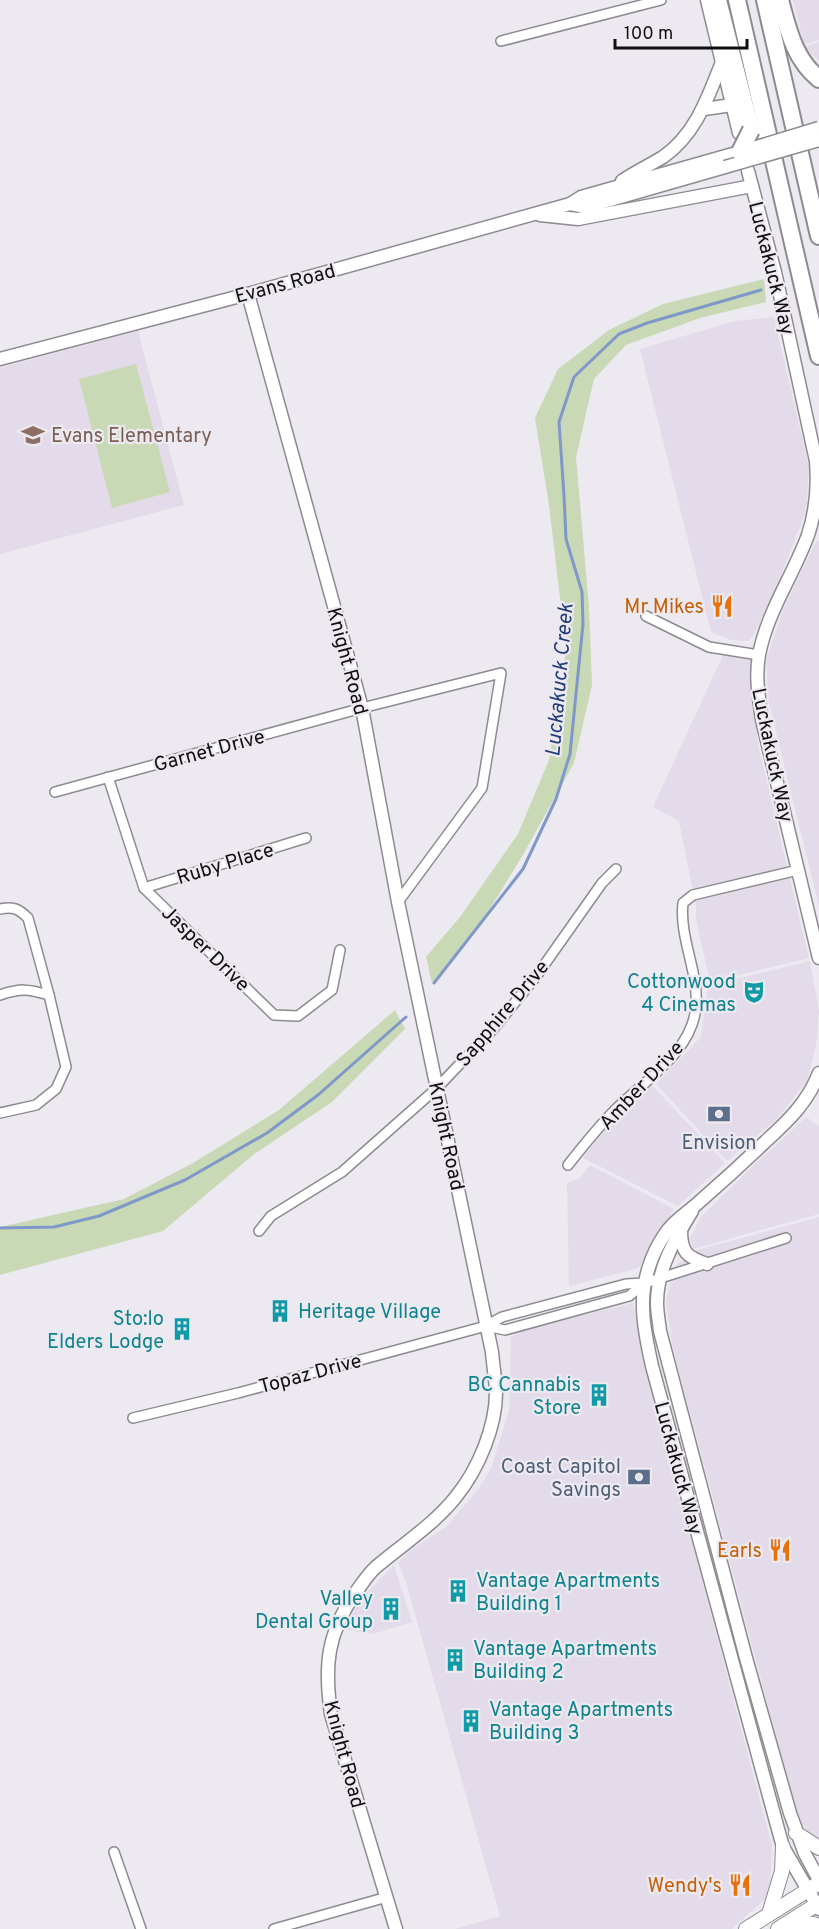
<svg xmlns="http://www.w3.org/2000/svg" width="819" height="1929" viewBox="0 0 819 1929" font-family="Overpass,sans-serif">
	<rect width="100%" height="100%" fill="#ede9f0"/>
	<!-- built -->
	<g fill="#e3dbe9">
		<path d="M793 0H819V40L804 44Z"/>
		<path d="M819 42V61L804 47Z"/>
		<path d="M774 317 809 467 806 511 776 588 754 634 749 641 731 640 711 632 640 349 735 321Z"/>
		<path d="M138 331 184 505 0 554V368Z"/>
		<path d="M816 541H819V906L769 703 766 661 783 610Z"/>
		<path d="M723 655 751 660 758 745 809 958 710 982 696 919V906L679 821 653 807Z"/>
		<path d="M810 961 819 1011 816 1046 807 1081 776 1120 727 1161 656 1084 701 1037 708 986Z"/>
		<path d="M652 1085 725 1163 678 1206 583 1158 600 1135Z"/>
		<path d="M806 1117 819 1126V1214L693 1249 690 1238 701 1217 757 1162Z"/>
		<path d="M590 1165 674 1209 642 1265 635 1269 569 1286 567 1183 579 1179Z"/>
		<path d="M819 1217V1844L814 1842 797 1815 672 1344 666 1301 675 1266 697 1250Z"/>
		<path d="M633 1303 646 1366 772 1846 770 1895 732 1929H455L500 1916 406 1582 398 1563 407 1553 447 1526 479 1488 491 1468 509 1411 511 1337 523 1330Z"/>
		<path d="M394 1565 412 1622 373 1634 347 1630 357 1603Z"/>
	</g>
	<!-- green -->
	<g fill="#c9d9b5">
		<path d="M764 279 766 302 700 318 626 345 594 379 576 457 589 607 592 685 574 763 524 853 480 925 432 983 426 957 460 917 518 834 549 760 563 675 566 649 549 505 535 418 558 369 609 330 663 304Z"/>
		<path d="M136 364 170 492 112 508 79 379Z"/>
		<path d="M395 1010 405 1029 332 1102 253 1155 163 1231 0 1275V1227L124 1199 193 1163 279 1110Z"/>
	</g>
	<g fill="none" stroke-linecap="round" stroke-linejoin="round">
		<!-- stream -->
		<g stroke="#7f98c9" stroke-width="3">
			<path d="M434 983 523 869 556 799 570 754 583 624 582 592 566 539 564 496 559 422 574 377 619 334 647 323 761 290"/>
			<path d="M0 1228 54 1227 99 1216 185 1180 267 1133 318 1095 406 1017"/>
		</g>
		<!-- minor casing -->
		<g stroke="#8e8a91" stroke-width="12">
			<g id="minor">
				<path d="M501 41 661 0"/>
				<path d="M646 616 709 647 759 655"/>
				<path d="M108 777 144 888 274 1015 298 1016 332 990 340 950"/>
				<path d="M55 792 362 708 501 673 482 788 398 902"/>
				<path d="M144 888 306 838"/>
				<path d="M0 909C13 906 19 909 28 918L49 995"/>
				<path d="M0 995C21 988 28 989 49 995L66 1067 56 1089 36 1105 0 1113"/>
				<path d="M568 1165C583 1146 599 1126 616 1109 645 1080 692 1052 696 1007 699 972 679 938 683 903L693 895 798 870"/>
				<path d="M259 1231 271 1216 342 1172 437 1088 494 1028 535 978 602 883 616 869"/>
				<path d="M486 1326 505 1330 629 1296 645 1283"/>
				<path d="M133 1418 238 1393 486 1326 502 1317 626 1284 645 1283 786 1238"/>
				<path d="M114 1852 141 1929"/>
				<path d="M274 1929 387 1897"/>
			</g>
		</g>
		<!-- tertiary casing -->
		<g stroke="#8e8a91" stroke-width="15">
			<g id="tertiary">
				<path d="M707 0 739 133"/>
				<path d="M704 109 732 105"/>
				<path d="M748 171 775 272 816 461C818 486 816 511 808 535 793 576 767 612 759 655 755 677 759 698 762 720L819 958"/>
				<path d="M622 181C635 172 650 165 663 157 696 134 708 97 722 62"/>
				<path d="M570 204 586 207 725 167"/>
				<path d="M540 215 578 219 752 186"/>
				<path d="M248 294 362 708 398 902 492 1352C493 1364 495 1377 496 1389 497 1426 478 1470 455 1498 433 1525 402 1545 376 1567 368 1574 362 1584 356 1592 327 1633 324 1666 331 1714L396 1929"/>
				<path d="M0 359 248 294 570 204 581 197 740 152"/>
				<path d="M819 1073C808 1102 788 1121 766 1141 744 1162 721 1183 698 1203 687 1213 673 1221 665 1234 651 1254 642 1282 643 1307 643 1327 648 1347 652 1366L778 1829 783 1847 819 1909"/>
				<path d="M692 1211C675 1239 657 1269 657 1303 657 1312 659 1322 660 1331L746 1658 790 1813 805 1854 819 1880"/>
				<path d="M681 1230C681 1253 687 1257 707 1264"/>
			</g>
		</g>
		<!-- secondary casing -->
		<g stroke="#8e8a91" stroke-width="16">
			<g id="secondary">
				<path d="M796 1833 819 1848"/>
				<path d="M769 1914 782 1871 783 1847"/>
				<path d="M786 1925 813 1924 819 1926"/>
				<path d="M746 1929 819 1883"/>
				<path d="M778 1929 819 1903"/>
			</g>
		</g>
		<!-- motorway casing -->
		<g stroke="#8e8a91" stroke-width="20">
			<g id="motorway">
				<path d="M718 0 751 130 756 142"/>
				<path d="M737 0 819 356"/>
				<path d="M765 0 819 236"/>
				<path d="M780 0C788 29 794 59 819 79"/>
			</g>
		</g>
		<!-- minor -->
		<use href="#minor" stroke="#fff" stroke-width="9"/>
		<!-- tertiary -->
		<use href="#tertiary" stroke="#fff" stroke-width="12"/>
		<!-- secondary -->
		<use href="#secondary" stroke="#fff" stroke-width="14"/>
		<!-- motorway -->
		<use href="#motorway" stroke="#fff" stroke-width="16"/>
		<!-- tertiary-bridge casing -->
		<g stroke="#8e8a91" stroke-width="15" stroke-linecap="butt">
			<g id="tertiary-bridge">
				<path d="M740 152 819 128"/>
				<path d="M725 167 819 140"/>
			</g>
		</g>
		<!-- motorway-bridge casing -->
		<g stroke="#8e8a91" stroke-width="20" stroke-linecap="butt">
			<path id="motorway-bridge" d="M740 152 751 130"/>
		</g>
		<!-- tertiary-bridge -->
		<use href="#tertiary-bridge" stroke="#fff" stroke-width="12"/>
		<!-- motorway-bridge -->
		<use href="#motorway-bridge" stroke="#fff" stroke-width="16"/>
	</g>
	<!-- icons -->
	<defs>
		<g id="school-bare" transform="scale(1.8)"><path d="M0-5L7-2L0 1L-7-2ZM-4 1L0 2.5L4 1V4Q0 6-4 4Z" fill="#8d6e63" stroke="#ede9f0" stroke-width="2.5" paint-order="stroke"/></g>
		<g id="restaurant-bare" transform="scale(1.8)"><path d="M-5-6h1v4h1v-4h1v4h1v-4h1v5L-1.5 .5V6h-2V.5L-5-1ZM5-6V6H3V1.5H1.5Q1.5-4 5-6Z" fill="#e8710a" stroke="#ede9f0" stroke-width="2.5" paint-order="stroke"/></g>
		<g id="theatre-bare" transform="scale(1.8)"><path d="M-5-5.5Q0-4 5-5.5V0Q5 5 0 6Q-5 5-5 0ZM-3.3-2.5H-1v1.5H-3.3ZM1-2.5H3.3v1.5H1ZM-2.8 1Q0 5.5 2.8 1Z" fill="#0f9aa8" stroke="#ede9f0" stroke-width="2.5" paint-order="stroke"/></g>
		<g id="bank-bare" transform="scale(1.8)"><path d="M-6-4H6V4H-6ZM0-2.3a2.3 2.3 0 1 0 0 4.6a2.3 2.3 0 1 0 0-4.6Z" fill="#5c6f8a" stroke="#ede9f0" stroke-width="2.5" paint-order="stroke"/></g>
		<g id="building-bare" transform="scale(1.8)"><path d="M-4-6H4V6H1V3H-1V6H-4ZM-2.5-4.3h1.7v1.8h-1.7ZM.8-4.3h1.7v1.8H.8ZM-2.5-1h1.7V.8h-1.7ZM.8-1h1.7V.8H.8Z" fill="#0f9aa8" stroke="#ede9f0" stroke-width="2.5" paint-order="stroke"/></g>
	</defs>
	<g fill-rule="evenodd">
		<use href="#school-bare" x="33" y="435"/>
		<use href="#restaurant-bare" x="722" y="606"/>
		<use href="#theatre-bare" x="754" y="992"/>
		<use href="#bank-bare" x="719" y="1114"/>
		<use href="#building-bare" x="280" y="1311"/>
		<use href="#building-bare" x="182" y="1329"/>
		<use href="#building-bare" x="599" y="1395"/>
		<use href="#bank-bare" x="639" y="1477"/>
		<use href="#restaurant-bare" x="780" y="1550"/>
		<use href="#building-bare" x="458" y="1591"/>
		<use href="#building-bare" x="391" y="1609"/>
		<use href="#building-bare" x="455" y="1660"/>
		<use href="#building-bare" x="471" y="1721"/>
		<use href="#restaurant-bare" x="740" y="1885"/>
	</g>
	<g text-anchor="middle" stroke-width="4.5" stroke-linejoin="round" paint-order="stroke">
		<!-- street labels -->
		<g font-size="20" fill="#100e11" stroke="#ede9f0">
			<text transform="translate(772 268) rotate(76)" y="7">Luckakuck Way</text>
			<text transform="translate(285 283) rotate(-15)" y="7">Evans Road</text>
			<text transform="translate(348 661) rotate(75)" y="7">Knight Road</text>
			<text transform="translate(209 750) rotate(-15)" y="7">Garnet Drive</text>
			<text transform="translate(773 755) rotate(78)" y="7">Luckakuck Way</text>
			<text transform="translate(225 863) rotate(-17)" y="7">Ruby Place</text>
			<text transform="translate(206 948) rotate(44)" y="7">Jasper Drive</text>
			<text transform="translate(502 1013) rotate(-50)" y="7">Sapphire Drive</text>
			<text transform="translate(641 1085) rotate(-47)" y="7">Amber Drive</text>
			<text transform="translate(447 1136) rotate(78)" y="7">Knight Road</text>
			<text transform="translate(310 1373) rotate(-15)" y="7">Topaz Drive</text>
			<text transform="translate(679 1468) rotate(75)" y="7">Luckakuck Way</text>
			<text transform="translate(345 1754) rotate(75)" y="7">Knight Road</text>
		</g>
		<!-- education labels -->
		<g font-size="20" fill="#785e54" stroke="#ede9f0" text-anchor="start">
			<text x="51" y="442">Evans Elementary</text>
		</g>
		<!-- food labels -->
		<g font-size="20" fill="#c56008" stroke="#ede9f0" text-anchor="end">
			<text x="704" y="613">Mr Mikes</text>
			<text x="762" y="1557">Earls</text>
			<text x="722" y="1892">Wendy's</text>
		</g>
		<!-- culture labels -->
		<g font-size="20" fill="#0d838f" stroke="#ede9f0" text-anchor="end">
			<text x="736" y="988">Cottonwood<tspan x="736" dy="23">4 Cinemas</tspan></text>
			<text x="298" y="1318" text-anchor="start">Heritage Village</text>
			<text x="164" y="1325">Sto:lo<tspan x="164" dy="23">Elders Lodge</tspan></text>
			<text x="581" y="1391">BC Cannabis<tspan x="581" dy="23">Store</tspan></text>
			<text x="476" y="1587" text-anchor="start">Vantage Apartments<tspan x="476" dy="23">Building 1</tspan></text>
			<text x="373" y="1605">Valley<tspan x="373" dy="23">Dental Group</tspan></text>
			<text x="473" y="1655" text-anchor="start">Vantage Apartments<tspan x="473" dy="23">Building 2</tspan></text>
			<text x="489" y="1716" text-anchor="start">Vantage Apartments<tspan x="489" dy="23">Building 3</tspan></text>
		</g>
		<!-- service labels -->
		<g font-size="20" fill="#4e5e75" stroke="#ede9f0">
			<text x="719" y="1149">Envision</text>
			<text x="621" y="1473" text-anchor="end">Coast Capitol<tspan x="621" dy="23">Savings</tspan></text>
		</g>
		<!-- water labels -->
		<g font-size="21" font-style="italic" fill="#223d79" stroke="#ede9f0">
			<text transform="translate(559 680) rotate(-85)" y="7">Luckakuck Creek</text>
		</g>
	</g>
	<!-- scale -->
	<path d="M615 39v9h132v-9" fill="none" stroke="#100e11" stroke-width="3"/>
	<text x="624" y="39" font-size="18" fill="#100e11" stroke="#ede9f0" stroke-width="4.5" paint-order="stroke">100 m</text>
</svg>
